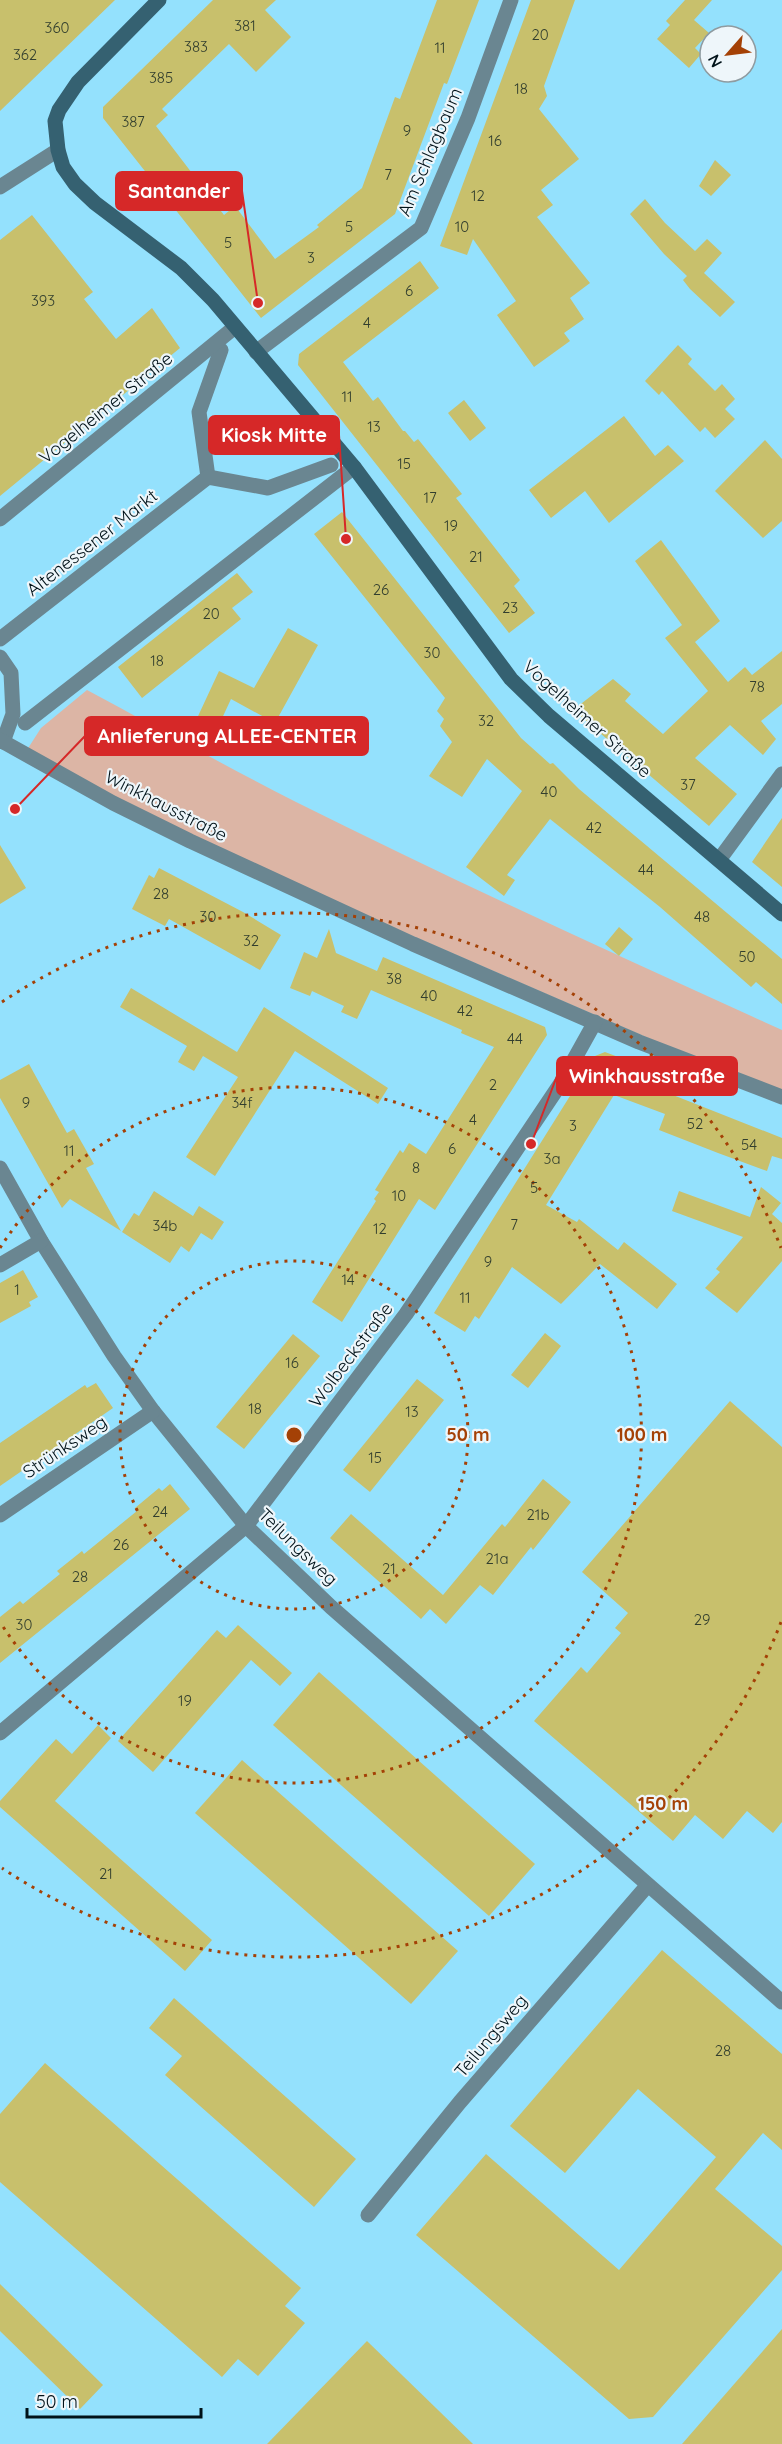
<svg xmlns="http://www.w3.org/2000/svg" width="782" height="2444" viewBox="0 0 782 2444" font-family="Quicksand,sans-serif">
	<rect width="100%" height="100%" fill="#94e1fd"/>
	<!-- green -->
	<path fill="#dcb5a5" d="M87 690C156 727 225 766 296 802 456 882 619 956 782 1030V1096L290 883 25 753 41 728Z"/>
	<!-- building -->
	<g fill="#c8c06c">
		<path d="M0 0H115L0 111Z"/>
		<path d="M213 0H276L265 10 291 37 256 72 229 44 162 109 168 115 156 126 224 215 235 206 275 259 319 227 317 225 362 188 395 97 400 99 437 0H479L447 84 444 83 395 214 261 318 103 118V107Z"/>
		<path d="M531 0H575L544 86 547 96 539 109 579 159 541 190 553 205 537 217 590 283 570 298 584 319 564 333 570 341 534 367 497 315 516 301 473 239 467 255 440 246Z"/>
		<path d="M685 0H712L694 20 709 33 695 48 701 54 689 68 657 39 670 25 666 21Z"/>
		<path d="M715 160 731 175 711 196 699 186Z"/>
		<path d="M645 199 665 223 695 251 707 239 722 253 704 273 735 302 720 317 690 289 683 280 687 276 664 254 630 214Z"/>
		<path d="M32 215 93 292 84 299 116 339 152 308 180 348 0 496V240Z"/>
		<path d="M420 261 439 288 343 362 373 401 378 397 403 431H405L414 442 418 439 462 494 456 498 520 580 514 586 535 613 509 633 298 365 299 354Z"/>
		<path d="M678 345 692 359 688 364 715 391 722 384 735 399 725 409 735 419 715 438 705 427 700 432 662 391 659 395 645 381Z"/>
		<path d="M464 400 486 428 470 441 448 413Z"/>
		<path d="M624 416 655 456 668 445 684 461 609 523 585 491 551 518 529 490Z"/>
		<path d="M765 440 782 459V521L763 538 715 491Z"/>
		<path d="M342 512 521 738 550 764 553 763 579 789 782 959V1004L756 982 751 987 660 907 550 819 507 875 515 880 504 896 466 867 522 791 487 759 462 797 429 776 452 742 440 726 444 719 437 711 445 698 314 534Z"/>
		<path d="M661 540 720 621 695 642 728 682 745 667 752 675 782 651V704L761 721 776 739 763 755 730 725 695 758 737 794 709 826 573 710 613 679 631 694 625 701 663 734 708 691 665 638 682 625 635 561Z"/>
		<path d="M237 573 253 592 232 608 241 619 142 698 118 667Z"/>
		<path d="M288 628 318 645 275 723 231 699 206 753 186 742 219 671 254 688Z"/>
		<path d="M782 818V887L752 862Z"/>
		<path d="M0 845 26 888 0 904Z"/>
		<path d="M159 868 243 912 281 935 260 970 169 919 165 926 132 909 149 875 154 878Z"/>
		<path d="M619 927 633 939 619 956 605 944Z"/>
		<path d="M329 929 336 953 377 971 383 957 545 1027 547 1035 435 1210 419 1199 342 1322 312 1302 376 1201 374 1199 379 1192 375 1190 400 1150 403 1153 409 1143 426 1154 494 1047 461 1033 462 1030 371 990 357 1019 341 1012 344 1006 312 991 310 996 290 988 304 952 317 958Z"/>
		<path d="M131 988 237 1052 264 1007 388 1088 378 1104 295 1051 215 1176 186 1157 238 1077 203 1056 194 1071 178 1062 187 1046 120 1007Z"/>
		<path d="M605 1052 679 1080 673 1095 782 1138V1159L772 1156 767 1171 718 1153 659 1130 665 1114 614 1095 546 1205 577 1222 579 1219 618 1250 624 1242 677 1284 657 1309 600 1264 561 1304 512 1267 479 1319 475 1316 465 1332 434 1313 595 1056Z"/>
		<path d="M29 1064 67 1133 74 1129 94 1164 86 1168 121 1231 70 1199 62 1208 0 1098V1080Z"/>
		<path d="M761 1187 781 1203 772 1214 782 1223V1261L737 1313 705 1288 720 1272 716 1269 743 1237 672 1211 679 1191 750 1217Z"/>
		<path d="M154 1191 193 1216 199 1206 224 1222 212 1240 201 1233 189 1252 181 1246 170 1263 122 1232 134 1213 139 1216Z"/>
		<path d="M23 1270 38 1297 29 1302 31 1306 0 1323V1283Z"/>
		<path d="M545 1333 561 1346 528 1388 511 1375Z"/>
		<path d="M293 1334 320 1356 244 1449 216 1427Z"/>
		<path d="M417 1379 444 1400 370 1492 343 1470Z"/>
		<path d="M96 1383 113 1408 0 1486V1443L85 1385 87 1388Z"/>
		<path d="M730 1401 782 1447V1822L773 1833 747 1811 723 1839 695 1815 673 1841 534 1721 581 1667 587 1673 621 1633 615 1628 628 1613 582 1572Z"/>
		<path d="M543 1479 571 1502 533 1550 531 1547 493 1595 480 1585 446 1624 430 1609 421 1619 330 1538 351 1514 443 1595 502 1524 505 1527Z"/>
		<path d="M170 1484 190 1509 0 1663V1617L20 1601 23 1604 60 1574 57 1571 82 1551 84 1554 137 1511 135 1508 159 1488 162 1491Z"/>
		<path d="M238 1625 292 1673 280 1686 251 1660 153 1772 118 1741 217 1630 226 1638Z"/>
		<path d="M319 1672 535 1864 489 1916 273 1725Z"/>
		<path d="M98 1725 111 1738 55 1801 212 1940 185 1971 0 1807V1801L56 1739 72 1754Z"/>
		<path d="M242 1760 458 1951 411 2004 195 1813Z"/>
		<path d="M662 1950 782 2054V2150L763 2133 715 2189 782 2246V2270L653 2417 629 2419 416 2235 486 2154 619 2270 716 2157 638 2089 565 2173 510 2126Z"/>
		<path d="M174 1998 356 2159 314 2207 165 2075 182 2056 149 2028Z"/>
		<path d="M45 2063 301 2288 285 2306 305 2323 258 2376 238 2359 222 2377 0 2182V2114Z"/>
		<path d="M0 2284 103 2385 80 2409 0 2331Z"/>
		<path d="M782 2329V2444H682Z"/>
		<path d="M367 2341 473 2444H267Z"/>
	</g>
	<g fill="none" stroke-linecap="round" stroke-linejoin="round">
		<!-- pedestrian -->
		<g stroke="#6a8691" stroke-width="15">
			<path d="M208 477 199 412 221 350"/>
			<path d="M0 639 208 477 268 488 331 465"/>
			<path d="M0 657 11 673 13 714 3 742"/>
		</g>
		<!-- minor -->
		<g stroke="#6a8691" stroke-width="15">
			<path d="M0 187 58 150"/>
			<path d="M256 352 421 228 468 118 511 0"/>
			<path d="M0 519 235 327"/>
			<path d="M25 723 354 467"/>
			<path d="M0 740 113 803 190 841 413 944 639 1042 782 1097"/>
			<path d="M719 860 782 774"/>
			<path d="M0 1168 41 1241 114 1356 153 1411 246 1526 331 1607 782 2002"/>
			<path d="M0 1265 41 1241"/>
			<path d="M0 1515 153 1411"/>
			<path d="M0 1733 246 1526 406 1314 561 1083 595 1022"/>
			<path d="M368 2215 460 2102 647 1886"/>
		</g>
		<!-- secondary -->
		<path stroke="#356171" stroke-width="15" d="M159 0 78 82 59 110 55 121 58 150 63 167 75 184 95 203 181 268 213 300 354 467 511 679 549 716 782 914"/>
	</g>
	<!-- distance rings -->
	<g fill="none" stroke="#a44106" stroke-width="3" stroke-dasharray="3 6">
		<circle cx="294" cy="1435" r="174"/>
		<path d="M0 1248A348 348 0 1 1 0 1622"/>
		<path d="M781 1622A522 522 0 0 1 2 1868M2 1002A522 522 0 0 1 781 1248"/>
	</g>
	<g text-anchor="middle" stroke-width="4.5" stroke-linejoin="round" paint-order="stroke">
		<!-- number labels -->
		<g font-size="15" fill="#323e2e">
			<text x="245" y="31">381</text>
			<text x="57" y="33">360</text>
			<text x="540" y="40">20</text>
			<text x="196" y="52">383</text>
			<text x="440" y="53">11</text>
			<text x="25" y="60">362</text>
			<text x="161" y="83">385</text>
			<text x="521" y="94">18</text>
			<text x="133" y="127">387</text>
			<text x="407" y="136">9</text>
			<text x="495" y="146">16</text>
			<text x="388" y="180">7</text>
			<text x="478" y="201">12</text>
			<text x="349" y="232">5</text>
			<text x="462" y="232">10</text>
			<text x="228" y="248">5</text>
			<text x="311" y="263">3</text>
			<text x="409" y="296">6</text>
			<text x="43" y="306">393</text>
			<text x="367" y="328">4</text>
			<text x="347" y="402">11</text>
			<text x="374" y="432">13</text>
			<text x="404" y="469">15</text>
			<text x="430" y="503">17</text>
			<text x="451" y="531">19</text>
			<text x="476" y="562">21</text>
			<text x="381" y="595">26</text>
			<text x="510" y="613">23</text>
			<text x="211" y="619">20</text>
			<text x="432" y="658">30</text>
			<text x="157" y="666">18</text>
			<text x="757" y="692">78</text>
			<text x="486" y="726">32</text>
			<text x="688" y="790">37</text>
			<text x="549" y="797">40</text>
			<text x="594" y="833">42</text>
			<text x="646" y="875">44</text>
			<text x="161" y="899">28</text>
			<text x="208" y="922">30</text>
			<text x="702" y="922">48</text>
			<text x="251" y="946">32</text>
			<text x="747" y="962">50</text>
			<text x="394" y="984">38</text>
			<text x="429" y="1001">40</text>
			<text x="465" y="1016">42</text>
			<text x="515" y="1044">44</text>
			<text x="493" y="1090">2</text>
			<text x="26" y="1108">9</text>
			<text x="242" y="1108">34f</text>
			<text x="473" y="1125">4</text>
			<text x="695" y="1129">52</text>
			<text x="573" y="1131">3</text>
			<text x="749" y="1150">54</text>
			<text x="452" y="1154">6</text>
			<text x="69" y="1156">11</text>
			<text x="552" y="1164">3a</text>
			<text x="416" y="1173">8</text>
			<text x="534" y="1193">5</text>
			<text x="399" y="1201">10</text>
			<text x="514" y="1230">7</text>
			<text x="165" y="1231">34b</text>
			<text x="380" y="1234">12</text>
			<text x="488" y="1267">9</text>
			<text x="348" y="1285">14</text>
			<text x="17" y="1295">1</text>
			<text x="465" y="1303">11</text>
			<text x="292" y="1368">16</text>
			<text x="255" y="1414">18</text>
			<text x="412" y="1417">13</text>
			<text x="375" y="1463">15</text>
			<text x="160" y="1517">24</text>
			<text x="538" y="1520">21b</text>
			<text x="121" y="1550">26</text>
			<text x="497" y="1564">21a</text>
			<text x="389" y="1574">21</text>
			<text x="80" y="1582">28</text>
			<text x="702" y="1625">29</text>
			<text x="24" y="1630">30</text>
			<text x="185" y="1706">19</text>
			<text x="106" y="1879">21</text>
			<text x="723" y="2056">28</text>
		</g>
		<!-- street labels -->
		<g font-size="18" fill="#001219" stroke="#eef6fa">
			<text transform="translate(430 152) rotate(-67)" y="6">Am Schlagbaum</text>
			<text transform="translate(106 408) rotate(-39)" y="6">Vogelheimer Straße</text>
			<text transform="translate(92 543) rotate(-38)" y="6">Altenessener Markt</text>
			<text transform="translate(587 719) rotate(42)" y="6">Vogelheimer Straße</text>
			<text transform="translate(166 806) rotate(27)" y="6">Winkhausstraße</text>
			<text transform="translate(351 1355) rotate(-53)" y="6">Wolbeckstraße</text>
			<text transform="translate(65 1447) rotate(-34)" y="6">Strünksweg</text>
			<text transform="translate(298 1547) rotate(44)" y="6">Teilungsweg</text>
			<text transform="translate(491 2036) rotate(-50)" y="6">Teilungsweg</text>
		</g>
	</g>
	<circle cx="294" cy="1435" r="9" fill="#a44106" stroke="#eef6fa" stroke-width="3"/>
	<g font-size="18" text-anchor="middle" font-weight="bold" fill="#a44106" stroke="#eef6fa" stroke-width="4.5" stroke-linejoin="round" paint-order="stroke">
		<text x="468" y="1441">50 m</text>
		<text x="642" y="1441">100 m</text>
		<text x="663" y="1810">150 m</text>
	</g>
	<!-- callouts -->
	<path fill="none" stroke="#d62828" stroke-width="2" d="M258 303L242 191M346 539L339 435M15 809L85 736M531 1144L557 1076"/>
	<g fill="#d62828" stroke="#eef6fa" stroke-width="2">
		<circle cx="258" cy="303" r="6"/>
		<circle cx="346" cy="539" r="6"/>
		<circle cx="15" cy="809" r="6"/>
		<circle cx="531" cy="1144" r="6"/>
	</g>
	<g fill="#d62828" stroke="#d62828" stroke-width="2">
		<rect x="116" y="172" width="126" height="38" rx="6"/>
		<rect x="209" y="416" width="130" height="38" rx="6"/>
		<rect x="85" y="717" width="283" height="38" rx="6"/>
		<rect x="557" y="1057" width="180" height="38" rx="6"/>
	</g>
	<g font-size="20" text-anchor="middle" font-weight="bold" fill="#fff">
		<text x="179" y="198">Santander</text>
		<text x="274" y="442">Kiosk Mitte</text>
		<text x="227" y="743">Anlieferung ALLEE-CENTER</text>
		<text x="647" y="1083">Winkhausstraße</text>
	</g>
	<!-- north arrow -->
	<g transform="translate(728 54) rotate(242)"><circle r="28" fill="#eef6fa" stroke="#8f9ba0" stroke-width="1.5"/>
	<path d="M0-4.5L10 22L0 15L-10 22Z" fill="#a44106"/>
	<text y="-9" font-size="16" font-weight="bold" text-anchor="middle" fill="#001219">N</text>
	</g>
	<!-- scale -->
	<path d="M27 2408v9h174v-9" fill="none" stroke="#001219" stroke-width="3"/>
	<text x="36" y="2408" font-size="18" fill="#001219" stroke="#eef6fa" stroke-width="4.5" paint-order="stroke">50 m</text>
</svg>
